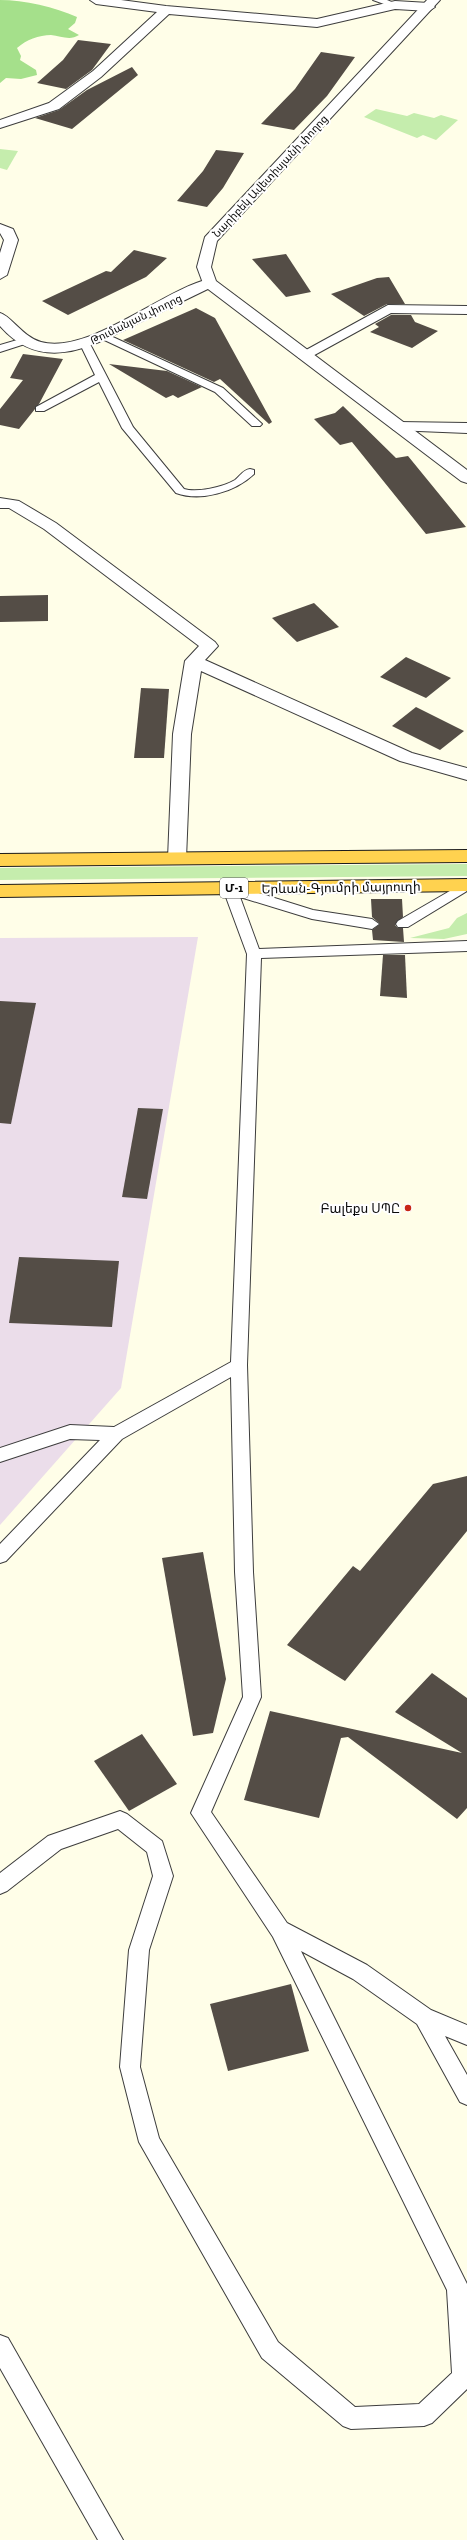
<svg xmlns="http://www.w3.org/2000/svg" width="467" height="2540" viewBox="0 0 467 2540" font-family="'Zilla Slab','Noto Sans Armenian',serif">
	<rect width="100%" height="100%" fill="#fffee8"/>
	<!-- industrial -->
	<path fill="#ebddea" d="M198 937 121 1388 0 1525V938Z"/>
	<!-- green -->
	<g fill="#c5edad">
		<path d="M376 109 407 116 414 113 434 118 441 115 458 120 436 140 423 135 417 138 364 117Z"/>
		<path d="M0 149 18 151 7 170 0 168Z"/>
		<path d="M467 864V876L0 880V868Z"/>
		<path d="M467 913V934L444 939 410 938 449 928 457 918Z"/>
	</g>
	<!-- forest -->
	<path fill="#a5e08b" d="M0 0C24 0 55 7 77 17L75 23 68 29 79 35C70 41 61 36 51 35 39 35 26 40 17 48L21 56 20 60 36 70 37 75 21 79 6 78 0 83Z"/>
	<!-- building -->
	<g fill="#544d46">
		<path d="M78 40 111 44 92 70 66 89 37 83 63 60Z"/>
		<path d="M321 52 355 57 327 96 294 130 261 124 295 89Z"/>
		<path d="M132 67 138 75 72 129 35 118 59 110 87 90Z"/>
		<path d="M216 150 244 153 223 188 207 207 177 201 203 171Z"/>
		<path d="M134 250 167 258 146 277 68 315 42 301 106 271 111 272Z"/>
		<path d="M286 254 311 292 286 297 252 259Z"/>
		<path d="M389 277 405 304H387L364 316 331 294 377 278Z"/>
		<path d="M196 308 215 318 272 422 269 424 220 379 214 382 123 340Z"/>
		<path d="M391 315H411L415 322 438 331 412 348 370 332 379 327 375 324Z"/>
		<path d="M23 354 63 359 39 404 19 429 0 425V409L23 380 10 378Z"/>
		<path d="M109 364 167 371 202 387 178 398 173 395 166 398Z"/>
		<path d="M343 406 396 458 408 456 466 527 426 534 352 442 340 445 314 419 335 413Z"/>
		<path d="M48 595V621L0 622V596Z"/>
		<path d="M314 603 339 627 297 642 272 618Z"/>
		<path d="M406 657 451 678 426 698 380 677Z"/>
		<path d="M141 688 169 689 164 758H134Z"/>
		<path d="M416 707 464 731 440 750 392 726Z"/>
		<path d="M371 899H402L403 917 395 925 398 928H403L404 942 373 940 372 930 380 924 372 917Z"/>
		<path d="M383 955H405L407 998 380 996Z"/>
		<path d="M0 1001 36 1003 11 1124 0 1123Z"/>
		<path d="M138 1108 163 1109 147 1199 122 1197Z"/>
		<path d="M19 1257 119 1261 112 1327 9 1323Z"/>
		<path d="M467 1476V1531L345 1681 287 1645 353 1566 360 1571 433 1484Z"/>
		<path d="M203 1552 226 1679 213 1733 193 1736 162 1558Z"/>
		<path d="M432 1673 467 1698V1808L457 1819 348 1737 341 1738 319 1818 244 1800 270 1711 462 1753 395 1712Z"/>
		<path d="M142 1734 177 1784 129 1811 94 1761Z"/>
		<path d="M291 1984 309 2051 228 2071 210 2004Z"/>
	</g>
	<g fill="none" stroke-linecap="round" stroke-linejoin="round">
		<!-- service casing -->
		<g stroke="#3d3d3d" stroke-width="2">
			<g id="service">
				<path d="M373 0H387L399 5 395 8Z"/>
				<path d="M102 332 223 388 262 424 260 426H252L215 392 98 337V333Z"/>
				<path d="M24 338 29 341 28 343 0 352V345Z"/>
				<path d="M85 341 90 344 133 427 184 489C197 493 223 487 235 480 240 476 243 470 250 469L254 470V474C235 492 201 502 176 493L122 428 99 382 44 411H36V407L95 375 80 344Z"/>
				<path d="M467 881V891L408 927H398L396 924 398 921Z"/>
				<path d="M230 884 313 910 372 919 379 924 372 929 312 919 240 897 259 949 467 941V951L261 958 247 1365 253 1572 261 1697 211 1812 287 1923 367 1965 431 2010 467 2025V2045L445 2036 467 2075V2105L460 2102 417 2024 353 1979 301 1951 467 2284V2389L432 2423 424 2426 351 2429 343 2426 262 2358 139 2142 120 2067 129 1950 153 1876 147 1852 118 1829 61 1849 7 1891 0 1894V1873L48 1836 120 1811 127 1814 162 1841 173 1876 149 1950 140 2067 159 2138 278 2342 355 2407 419 2404 452 2373 447 2290 273 1937 191 1813 243 1697 235 1572 231 1377 122 1439 6 1561 0 1563V1544L100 1440 70 1439 0 1462V1448L70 1425 114 1427 231 1362 247 954 223 889Z"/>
				<path d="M0 2335 8 2338 123 2540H98L0 2368Z"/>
			</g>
		</g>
		<!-- minor casing -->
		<g stroke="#3d3d3d" stroke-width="2">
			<g id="minor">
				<path d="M90 0H121L166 6 317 19 395 1 429 3 435 7 429 11 395 9 317 27 169 14 101 77 59 109 0 128V120L49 103 93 71 157 12 96 4Z"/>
				<path d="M0 224 13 229 18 240 7 275 0 279V253L4 240 0 233Z"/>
				<path d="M209 279 216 283 214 286C189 298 165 310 140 322 93 346 43 375 0 326V313C11 316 23 337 41 342 89 355 162 290 209 279Z"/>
				<path d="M388 305 467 306V314L391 313 309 358H299L297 355Z"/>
				<path d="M399 422 467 423V433L394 430 391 427 394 424Z"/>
				<path d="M0 498 19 501 56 523 215 642 218 646 205 660 412 753 467 768V780L400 761 201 671 191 734 186 859 184 863H170L168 859 173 734 185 661 199 646 44 529 9 508H0Z"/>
			</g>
		</g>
		<!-- tertiary casing -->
		<g stroke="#3d3d3d" stroke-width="2">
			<path id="tertiary" d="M427 0H440L217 241 211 267 216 281 467 470V483L461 481 204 286 197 267 205 237Z"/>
		</g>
		<!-- trunk casing -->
		<g stroke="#1b1b1b" stroke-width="2">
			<g id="trunk">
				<path d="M467 850V862L0 866V854Z"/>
				<path d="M467 879V891L0 897V885Z"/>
			</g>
		</g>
		<!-- service -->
		<use href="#service" fill="#fff" fill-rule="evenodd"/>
		<!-- minor -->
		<use href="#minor" fill="#fff" fill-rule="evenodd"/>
		<!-- tertiary -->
		<use href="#tertiary" fill="#fff" fill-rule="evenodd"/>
		<!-- trunk -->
		<use href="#trunk" fill="#ffd24f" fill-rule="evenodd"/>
	</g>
	<!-- markers -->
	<circle fill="#c82615" stroke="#fff" stroke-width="1.5" cx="408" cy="1208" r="4"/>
	<g text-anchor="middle" stroke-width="4" stroke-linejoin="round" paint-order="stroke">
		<!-- far-street labels -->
		<g font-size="11" fill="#0a0a0a" stroke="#fff">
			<text transform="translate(270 176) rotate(-47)" y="4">Նարիբեկ Ավետիսյանի փողոց</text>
			<text transform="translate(136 319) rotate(-26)" y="4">Թումանյան փողոց</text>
		</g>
		<!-- shield labels -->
		<rect fill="#fff" stroke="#545454" stroke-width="1" x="220" y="878" width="28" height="20" rx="3"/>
		<g font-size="12" font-weight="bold" fill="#0a0a0a">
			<text x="234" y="892">Մ-1</text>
		</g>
		<!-- street labels -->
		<g font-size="13" fill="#0a0a0a" stroke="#fff">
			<text transform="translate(341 887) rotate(-1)" y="5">Երևան-Գյումրի մայրուղի</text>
		</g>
		<!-- poi labels -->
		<g font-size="13" fill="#0a0a0a" stroke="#fff" text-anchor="end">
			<text x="400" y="1213">Բալեքս ՍՊԸ</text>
		</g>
	</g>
</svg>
